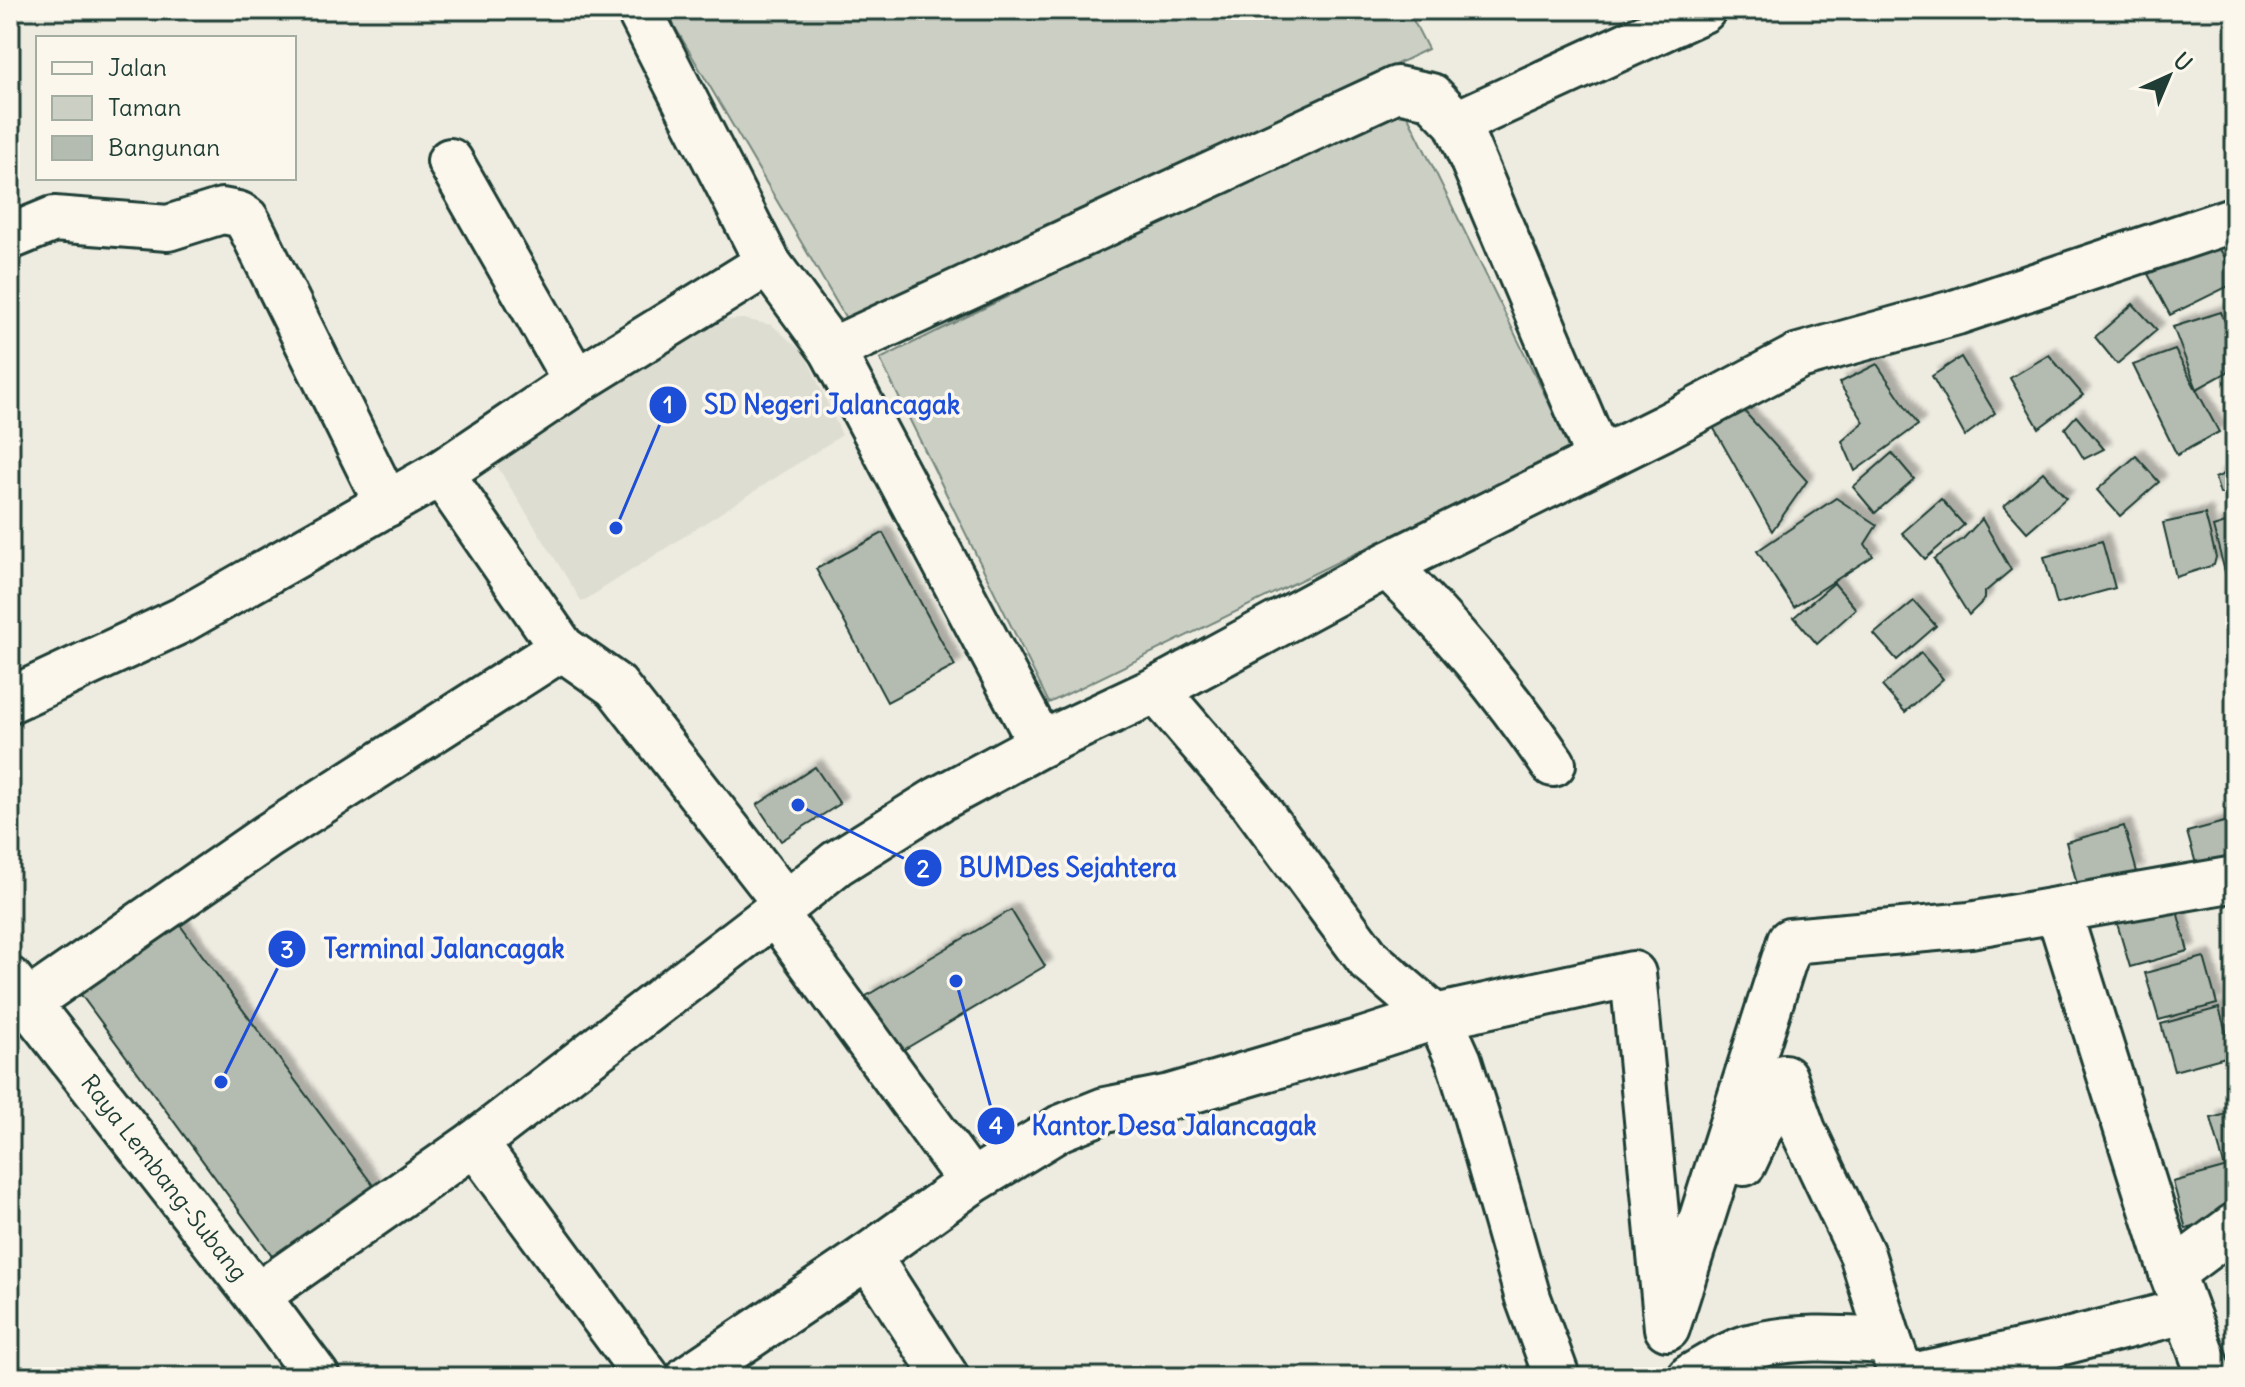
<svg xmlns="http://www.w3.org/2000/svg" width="2245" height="1387" viewBox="0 0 2245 1387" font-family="Delius,sans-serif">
	<defs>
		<filter id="shadow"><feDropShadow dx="7" dy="-7" stdDeviation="2" flood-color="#0004"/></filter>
	</defs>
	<rect width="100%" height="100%" fill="#eeece1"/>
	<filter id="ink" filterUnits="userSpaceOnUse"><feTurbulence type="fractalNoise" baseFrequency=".0125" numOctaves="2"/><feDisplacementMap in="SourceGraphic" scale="16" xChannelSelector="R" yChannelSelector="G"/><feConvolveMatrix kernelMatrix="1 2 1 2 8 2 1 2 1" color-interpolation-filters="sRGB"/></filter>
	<g filter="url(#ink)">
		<!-- built -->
		<path fill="#ddddd2" d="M743 319 772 325 805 354 842 435 582 602 490 455 703 321Z"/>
		<!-- green -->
		<g fill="#cbcfc4" stroke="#75867c" stroke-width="2">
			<path d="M665 10H1408L1428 49 851 327Z"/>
			<path d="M1402 104 1571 448 1049 703 880 359Z"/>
		</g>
		<!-- building -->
		<g fill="#b4bbb0" stroke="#1f3d34" stroke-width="2" filter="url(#shadow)">
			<path d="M2217 245 2235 273V283L2170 315 2148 274Z"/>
			<path d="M2133 304 2157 330 2117 364 2095 337Z"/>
			<path d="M2221 312 2235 346V368L2197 389 2173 327Z"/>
			<path d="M2175 350 2219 432 2177 455 2133 365Z"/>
			<path d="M2049 355 2083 395 2039 428 2010 378Z"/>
			<path d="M1961 357 1995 413 1965 436 1932 376Z"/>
			<path d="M1877 364 1918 425 1855 471 1842 441 1864 422 1839 383Z"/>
			<path d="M1743 410 1807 481 1772 531 1713 427Z"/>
			<path d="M2076 416 2104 449 2084 459 2065 428Z"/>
			<path d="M1892 453 1914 479 1875 513 1853 487Z"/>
			<path d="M2136 456 2159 482 2120 516 2097 490Z"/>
			<path d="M2235 469V510L2228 494H2220L2215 478Z"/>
			<path d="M2043 472 2066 498 2027 532 2004 506Z"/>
			<path d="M1836 498 1877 525 1865 544 1873 556 1794 607 1757 551Z"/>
			<path d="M1941 499 1964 525 1925 559 1902 533Z"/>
			<path d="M2205 514 2216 557 2214 565 2176 577 2163 523Z"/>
			<path d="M1982 519 2011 570 1985 592V599L1969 615 1934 559 1963 539Z"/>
			<path d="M2235 520V580L2228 583 2213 527Z"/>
			<path d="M883 533 955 666 887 702 816 569Z"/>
			<path d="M2102 541 2115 588 2057 604 2044 557Z"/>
			<path d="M1834 583 1856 609 1817 644 1794 617Z"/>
			<path d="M2235 599V634L2233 635 2225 601Z"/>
			<path d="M1914 601 1936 626 1897 660 1874 634Z"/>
			<path d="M1921 653 1943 679 1905 712 1882 686Z"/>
			<path d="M815 767 840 804 781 841 757 805Z"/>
			<path d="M2235 819V869L2200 878 2187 832Z"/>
			<path d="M2124 826 2137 872 2078 888 2066 842Z"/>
			<path d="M2175 904 2188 951 2130 967 2116 920Z"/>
			<path d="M1011 910 1045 966 900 1052 866 996Z"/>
			<path d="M171 913 375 1188 274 1258 76 988Z"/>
			<path d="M2204 957 2217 1004 2159 1020 2145 973Z"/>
			<path d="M2219 1008 2233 1055 2174 1071 2161 1024Z"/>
			<path d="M2235 1112V1162L2224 1165 2211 1118Z"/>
			<path d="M2231 1166 2235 1181V1216L2186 1229 2173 1182Z"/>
		</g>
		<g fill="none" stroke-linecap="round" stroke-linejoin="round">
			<!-- minor casing -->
			<g stroke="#1f3d34" stroke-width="50">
				<g id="minor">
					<path d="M639 10 768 263 832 350 1041 744"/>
					<path d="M1457 123 1703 10"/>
					<path d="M450 161 576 382"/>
					<path d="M10 237 54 219 168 228 222 211 238 214 246 219 251 228 387 504"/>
					<path d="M832 350 1397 89 1431 96 1457 123 1599 459"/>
					<path d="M441 473 562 648 616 686 786 904 837 863 939 799 1041 744 1156 690 1387 565 1663 428 1799 356 1957 312 2235 219"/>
					<path d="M1387 565C1452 629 1501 688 1553 764"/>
					<path d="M1156 690 1253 803 1369 960 1435 1017 1446 1032 1459 1061 1476 1115 1528 1298 1557 1377"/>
					<path d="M10 700 182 620 441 473 576 382 768 263"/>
					<path d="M2058 910 2172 1273 2210 1377"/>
					<path d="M775 913 971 1182"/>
					<path d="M27 1003 268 836 562 648"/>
					<path d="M475 1143 647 1377"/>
					<path d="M1744 1163 1784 1077 1803 1130 1862 1254 1889 1341 1898 1365 1913 1376 2055 1344 2185 1311"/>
					<path d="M868 1256 971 1182 1060 1128 1105 1110 1170 1097 1364 1040 1435 1017 1633 974 1667 1328 1790 941 1970 925 2235 879"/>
					<path d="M2172 1273 2235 1226"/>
					<path d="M257 1296 475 1143 786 904"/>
					<path d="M689 1377 868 1256 946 1377"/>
					<path d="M1690 1377C1711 1365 1733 1350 1758 1345 1800 1335 1845 1339 1889 1341"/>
				</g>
			</g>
			<!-- major casing -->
			<g stroke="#1f3d34" stroke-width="50">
				<path id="major" d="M10 980 257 1296 317 1377"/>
			</g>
			<!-- minor -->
			<use href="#minor" stroke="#fbf7ec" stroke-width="44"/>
			<!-- major -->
			<use href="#major" stroke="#fbf7ec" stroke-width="44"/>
		</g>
	</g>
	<g text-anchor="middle" stroke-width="7" stroke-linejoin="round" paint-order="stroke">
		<!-- street labels -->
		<g font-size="24" fill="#1f3d34" stroke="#fbf7ec">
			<text transform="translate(164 1178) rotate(52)" y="8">Raya Lembang-Subang</text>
		</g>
	</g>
	<!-- callouts -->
	<path fill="none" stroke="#1d4ed8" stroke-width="3" d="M616 528L668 405M798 805L923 868M221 1082L287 949M956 981L996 1126"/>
	<g fill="#1d4ed8" stroke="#fbf7ec" stroke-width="3">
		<circle cx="616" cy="528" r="8"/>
		<circle cx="798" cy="805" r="8"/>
		<circle cx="221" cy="1082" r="8"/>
		<circle cx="956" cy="981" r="8"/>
		<circle cx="668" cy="405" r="20"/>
		<circle cx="923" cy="868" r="20"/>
		<circle cx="287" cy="949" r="20"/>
		<circle cx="996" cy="1126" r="20"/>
	</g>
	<g font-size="24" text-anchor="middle" font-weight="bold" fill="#fff">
		<text x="668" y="413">1</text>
		<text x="923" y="877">2</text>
		<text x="287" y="958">3</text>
		<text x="996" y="1134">4</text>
	</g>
	<g font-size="26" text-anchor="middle" font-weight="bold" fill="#1d4ed8" stroke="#fbf7ec" stroke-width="7" stroke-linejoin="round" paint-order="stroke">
		<text x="832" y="414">SD Negeri Jalancagak</text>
		<text x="1068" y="877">BUMDes Sejahtera</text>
		<text x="444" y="958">Terminal Jalancagak</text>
		<text x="1174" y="1135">Kantor Desa Jalancagak</text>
	</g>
	<!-- margin -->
	<rect width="2245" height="1387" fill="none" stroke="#fbf7ec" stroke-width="40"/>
	<rect x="20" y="20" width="2205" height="1347" fill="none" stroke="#1f3d34" stroke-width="3" filter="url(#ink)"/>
	<!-- legend -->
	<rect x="36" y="36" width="260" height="144" fill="#fbf7ec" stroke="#a3ada2" stroke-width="2"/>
	<rect x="52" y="62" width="40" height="12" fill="#fbf7ec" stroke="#a3ada2" stroke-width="2"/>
	<text x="108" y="76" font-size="24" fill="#1f3d34">Jalan</text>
	<rect x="52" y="96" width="40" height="24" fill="#cbcfc4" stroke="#a3ada2" stroke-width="2"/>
	<text x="108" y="116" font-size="24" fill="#1f3d34">Taman</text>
	<rect x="52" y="136" width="40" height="24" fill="#b4bbb0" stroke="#a3ada2" stroke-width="2"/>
	<text x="108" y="156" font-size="24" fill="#1f3d34">Bangunan</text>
	<!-- north arrow -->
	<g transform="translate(2169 76) rotate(44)" stroke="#fbf7ec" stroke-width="6" paint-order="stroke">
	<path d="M0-6L14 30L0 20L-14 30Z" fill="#1f3d34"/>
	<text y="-12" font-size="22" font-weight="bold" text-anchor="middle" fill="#1f3d34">U</text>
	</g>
</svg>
